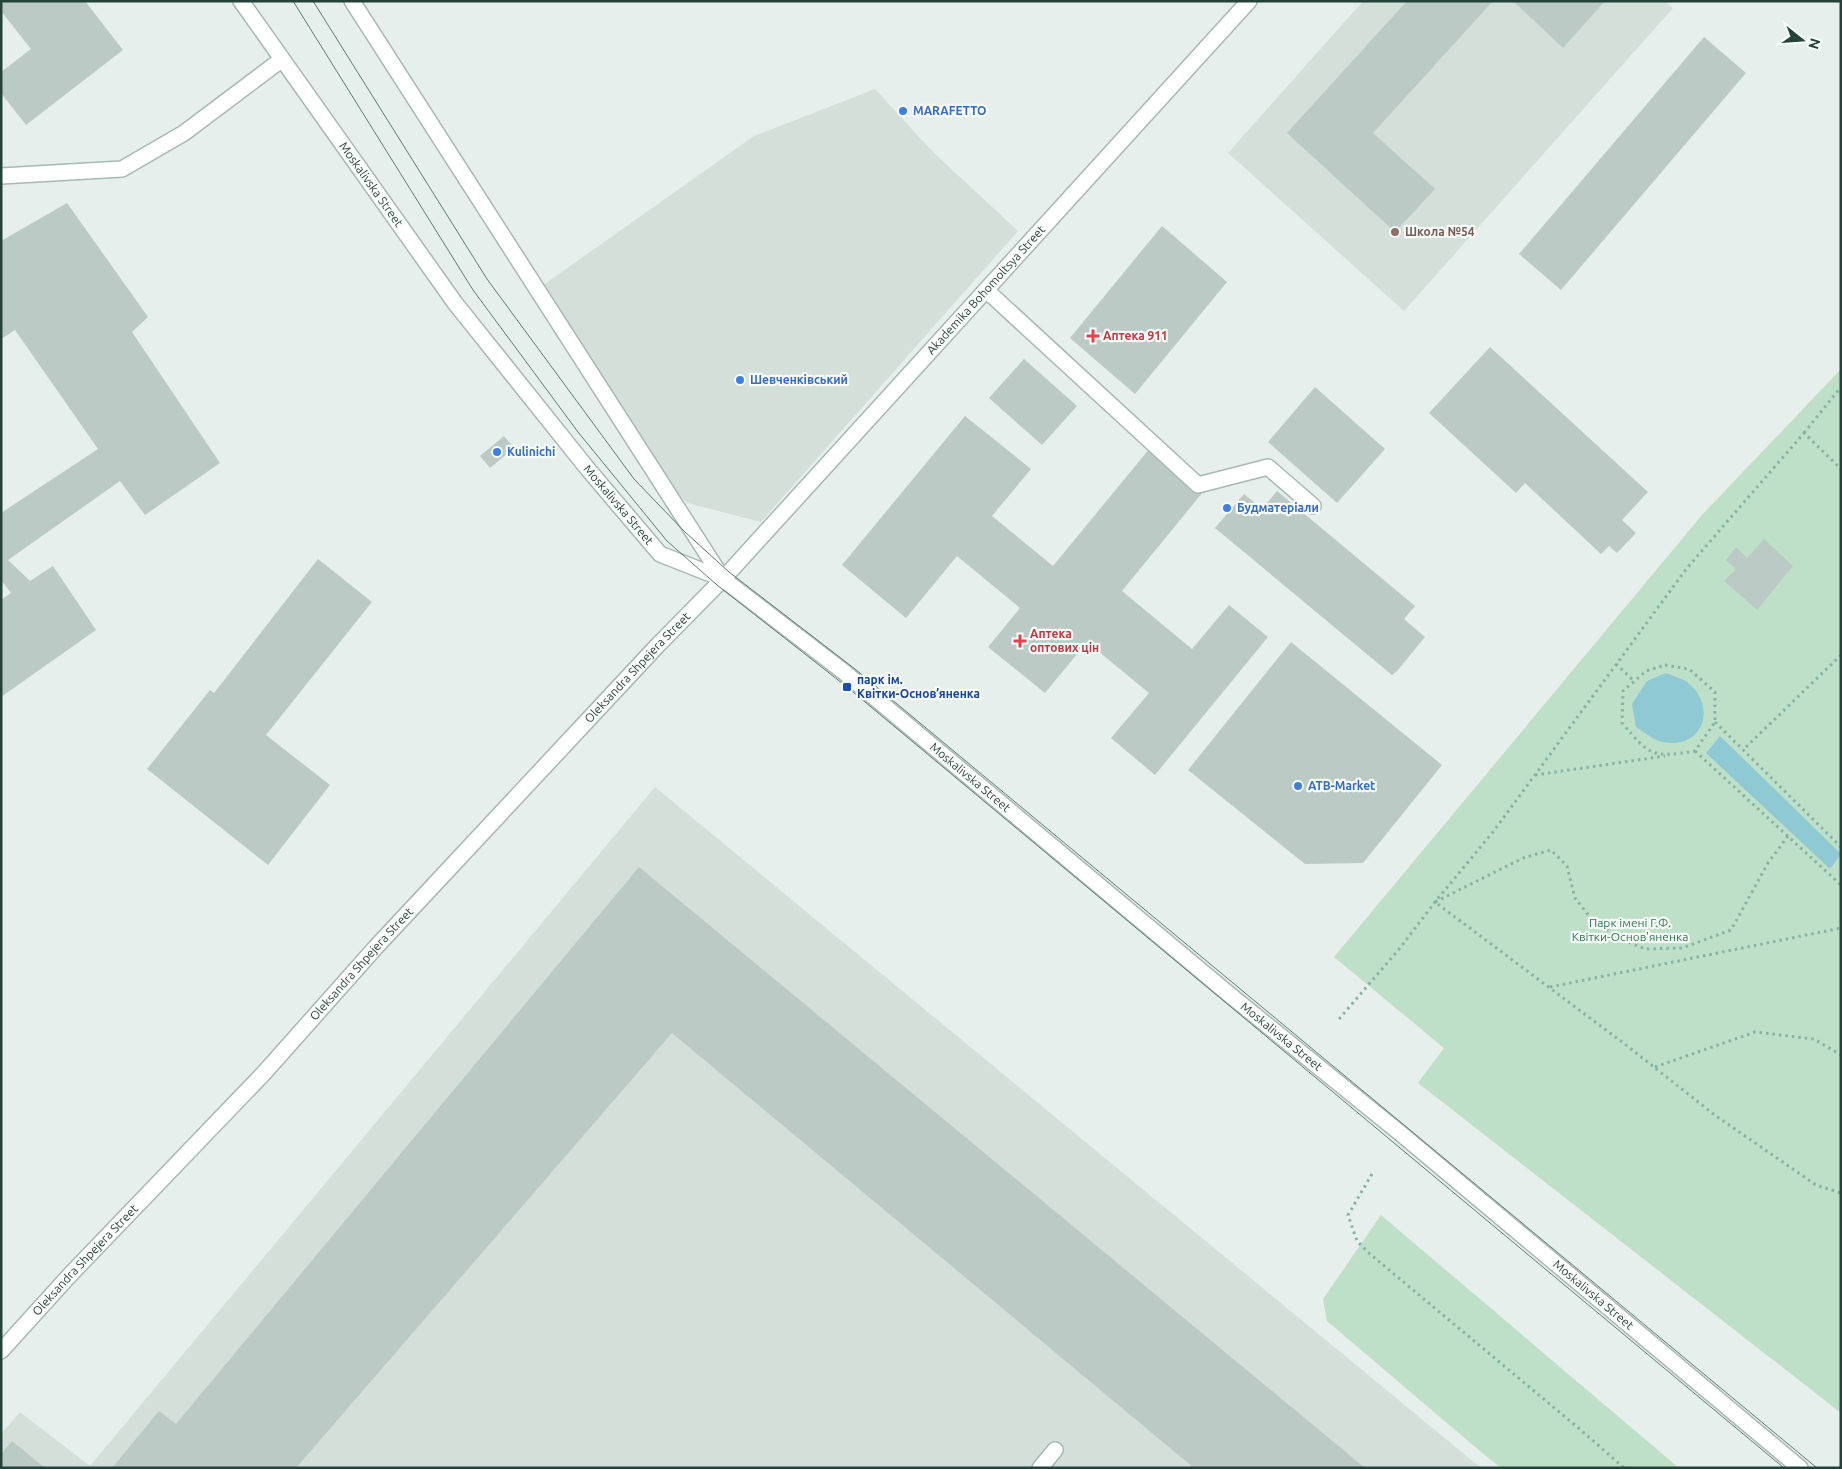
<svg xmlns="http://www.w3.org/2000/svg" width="1842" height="1469" viewBox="0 0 1842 1469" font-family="Ubuntu,sans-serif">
	<rect width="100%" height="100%" fill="#e6efeb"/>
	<!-- built -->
	<g fill="#d4dfda">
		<path d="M1363 1H1665L1673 8 1404 311 1228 153Z"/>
		<path d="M875 89 933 152 1018 231 761 522 687 503 653 466 532 293 754 136Z"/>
		<path d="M655 787 1481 1468H1V1434L20 1412 90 1466Z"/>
	</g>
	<!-- green -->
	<g fill="#bfe0c8">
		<path d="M1841 369V1413L1418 1083 1444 1048 1334 957 1702 515Z"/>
		<path d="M1381 1215 1679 1468H1501L1481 1452 1327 1321 1323 1299Z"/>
	</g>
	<!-- water -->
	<g fill="#8ec9d4">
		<path d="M1666 673C1672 676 1682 678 1687 682 1720 708 1701 753 1659 741 1652 739 1643 731 1636 727L1632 704 1647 681Z"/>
		<path d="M1720 736 1841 854 1830 869 1706 753Z"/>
	</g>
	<!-- building -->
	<g fill="#bbcac4">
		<path d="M1 1H85L123 50 26 125 1 93V72L31 49 1 11Z"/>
		<path d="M1407 1H1493L1373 133 1435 189 1395 232 1287 133Z"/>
		<path d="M1513 1H1605L1563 48Z"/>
		<path d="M1704 37 1746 73 1561 290 1519 254Z"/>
		<path d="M67 203 148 317 132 332 220 463 145 515 120 481 8 560 30 581 53 566 96 630 1 697V600L11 593 1 580V513L98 449 15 330 1 339V241Z"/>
		<path d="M1162 226 1227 282 1135 394 1070 338Z"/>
		<path d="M1490 347 1648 492 1622 520 1636 533 1617 553 1609 546 1601 554 1525 483 1516 493 1429 413Z"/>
		<path d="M1024 359 1077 406 1042 445 989 398Z"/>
		<path d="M1315 387 1385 449 1337 503 1268 442Z"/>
		<path d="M965 416 1031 469 992 516 1053 566 1150 448 1203 492 1122 591 1192 649 1229 605 1268 637 1155 775 1111 738 1149 693 1087 642 1045 693 988 647 1020 608 957 556 906 618 842 565Z"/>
		<path d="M504 436 514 448 490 468 480 456Z"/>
		<path d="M1277 491 1415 606 1404 619 1425 637 1397 671 1392 675 1215 528 1244 494 1262 509Z"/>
		<path d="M1764 539 1793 566 1757 610 1724 581 1736 569 1726 560 1736 547 1747 558Z"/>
		<path d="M318 559 372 602 266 735 330 785 268 865 147 769 210 690 214 693Z"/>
		<path d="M1291 642 1442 765 1363 863 1305 864 1188 770Z"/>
		<path d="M639 867 1365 1468H1194L672 1033 296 1468H112L159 1411 176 1424Z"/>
		<path d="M12 1441 45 1468H1V1454Z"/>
	</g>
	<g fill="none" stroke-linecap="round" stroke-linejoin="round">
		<!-- minor casing -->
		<g stroke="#a8b8b2" stroke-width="18">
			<g id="minor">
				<path id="s1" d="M241 1 455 303 587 468 660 554 723 579 844 672 1230 995 1400 1133 1800 1468"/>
				<path d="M352 1 723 579"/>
				<path d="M1 176 122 169 184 133 281 60"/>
				<path d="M986 290 1198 485 1268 467 1313 506"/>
				<path id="s2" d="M1 1351 69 1276 264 1073 376 947 657 646 723 579 1249 1"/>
				<path d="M1040 1468 1055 1450"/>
			</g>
		</g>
		<!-- path -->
		<g stroke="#86b3a5" stroke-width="3" stroke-dasharray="2.5 4" stroke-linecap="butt">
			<path d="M1804 433 1841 387"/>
			<path d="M1616 664 1634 681"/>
			<path d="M1665 665 1689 669 1715 692V722L1695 751C1652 758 1650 756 1622 723L1623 691 1646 671Z"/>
			<path d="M1715 722 1841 847"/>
			<path d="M1746 747 1841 655"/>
			<path d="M1695 751 1841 885"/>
			<path d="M1535 775 1665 756"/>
			<path d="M1788 836 1768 863 1731 930 1682 948 1645 949 1624 940 1593 921 1575 898 1567 866 1551 850 1523 858 1435 902 1626 1045 1716 1116 1816 1185 1841 1193"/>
			<path d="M1550 987 1841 928"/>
			<path d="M1339 1019 1400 948 1435 902 1493 832 1687 568 1804 433 1841 469"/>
			<path d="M1655 1067 1755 1032 1814 1039 1841 1055"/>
			<path d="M1372 1174 1348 1215 1357 1241 1370 1254 1582 1431 1624 1468"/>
		</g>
		<!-- minor -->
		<use href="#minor" stroke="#fff" stroke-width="15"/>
		<!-- tram -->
		<g stroke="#5f7d75" stroke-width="1">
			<path d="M293 1 473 290 578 432 667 541 717 585 847 687 1784 1468"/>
			<path d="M313 1 487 279 634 479 685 532 729 572 855 669 1817 1468"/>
		</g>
	</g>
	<!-- markers -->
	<g fill="#3f7fe0" stroke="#f7fbf9" stroke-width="2">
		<circle cx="903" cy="111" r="5"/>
		<circle cx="740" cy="380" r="5"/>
		<circle cx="497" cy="452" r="5"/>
		<circle cx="1227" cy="508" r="5"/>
		<circle cx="1298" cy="786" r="5"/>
	</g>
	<circle fill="#8d6e63" stroke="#f7fbf9" stroke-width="2" cx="1395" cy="232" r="5"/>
	<g fill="#e0444e" stroke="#f7fbf9" stroke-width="2">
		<path d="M1090.5 328.5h5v5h5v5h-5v5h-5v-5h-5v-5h5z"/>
		<path d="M1017.5 633.5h5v5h5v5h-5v5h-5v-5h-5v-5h5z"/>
	</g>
	<rect fill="#1a4fb4" stroke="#f7fbf9" stroke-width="2" x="842" y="682" width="10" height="10" rx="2.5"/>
	<g text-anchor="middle" stroke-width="4.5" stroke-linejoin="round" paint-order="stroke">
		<!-- shop labels -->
		<g font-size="12" font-weight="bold" fill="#366cbe" stroke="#f7fbf9" text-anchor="start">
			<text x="913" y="115">MARAFETTO</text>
			<text x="750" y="384">Шевченківський</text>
			<text x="507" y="456">Kulinichi</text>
			<text x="1237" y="512">Будматеріали</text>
			<text x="1308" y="790">ATB-Market</text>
		</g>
		<!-- street labels -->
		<g font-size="12" fill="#24423a" stroke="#f7fbf9">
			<text dy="4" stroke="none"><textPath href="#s1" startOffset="225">Moskalivska Street</textPath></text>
			<text dy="4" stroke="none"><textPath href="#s2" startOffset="1448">Akademika Bohomoltsya Street</textPath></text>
			<text dy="4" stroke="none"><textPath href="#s1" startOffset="630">Moskalivska Street</textPath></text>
			<text dy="4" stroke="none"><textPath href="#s2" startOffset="934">Oleksandra Shpejera Street</textPath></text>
			<text dy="4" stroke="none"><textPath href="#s1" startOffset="1079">Moskalivska Street</textPath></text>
			<text dy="4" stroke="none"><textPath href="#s2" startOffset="529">Oleksandra Shpejera Street</textPath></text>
			<text dy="4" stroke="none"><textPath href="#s1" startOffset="1484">Moskalivska Street</textPath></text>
			<text dy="4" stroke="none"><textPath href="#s2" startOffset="124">Oleksandra Shpejera Street</textPath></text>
			<text dy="4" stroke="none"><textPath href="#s1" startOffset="1889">Moskalivska Street</textPath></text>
		</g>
		<!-- education labels -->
		<g font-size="12" font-weight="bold" fill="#785e54" stroke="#f7fbf9" text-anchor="start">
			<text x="1405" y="236">Школа №54</text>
		</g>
		<!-- health labels -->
		<g font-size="12" font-weight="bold" fill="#be3a42" stroke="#f7fbf9" text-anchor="start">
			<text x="1103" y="340">Аптека 911</text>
			<text x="1030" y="638">Аптека<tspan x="1030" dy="14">оптових цін</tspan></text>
		</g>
		<!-- transit labels -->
		<g font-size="12" font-weight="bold" fill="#164399" stroke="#f7fbf9" text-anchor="start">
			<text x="857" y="684">парк ім.<tspan x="857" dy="14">Квітки-Основ’яненка</tspan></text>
		</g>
		<!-- park labels -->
		<g font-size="12" fill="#2d7a4b" stroke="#f7fbf9">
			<text x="1630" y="927">Парк імені Г.Ф.<tspan x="1630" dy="14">Квітки-Основ'яненка</tspan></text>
		</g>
	</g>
	<!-- border -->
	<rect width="1842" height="1469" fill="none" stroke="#24423a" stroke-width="5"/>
	<!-- north arrow -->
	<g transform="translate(1802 40) rotate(107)" stroke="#f7fbf9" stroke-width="4" paint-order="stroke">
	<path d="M0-4L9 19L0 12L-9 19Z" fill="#24423a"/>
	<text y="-8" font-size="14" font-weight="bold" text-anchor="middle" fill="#24423a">N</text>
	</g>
</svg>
